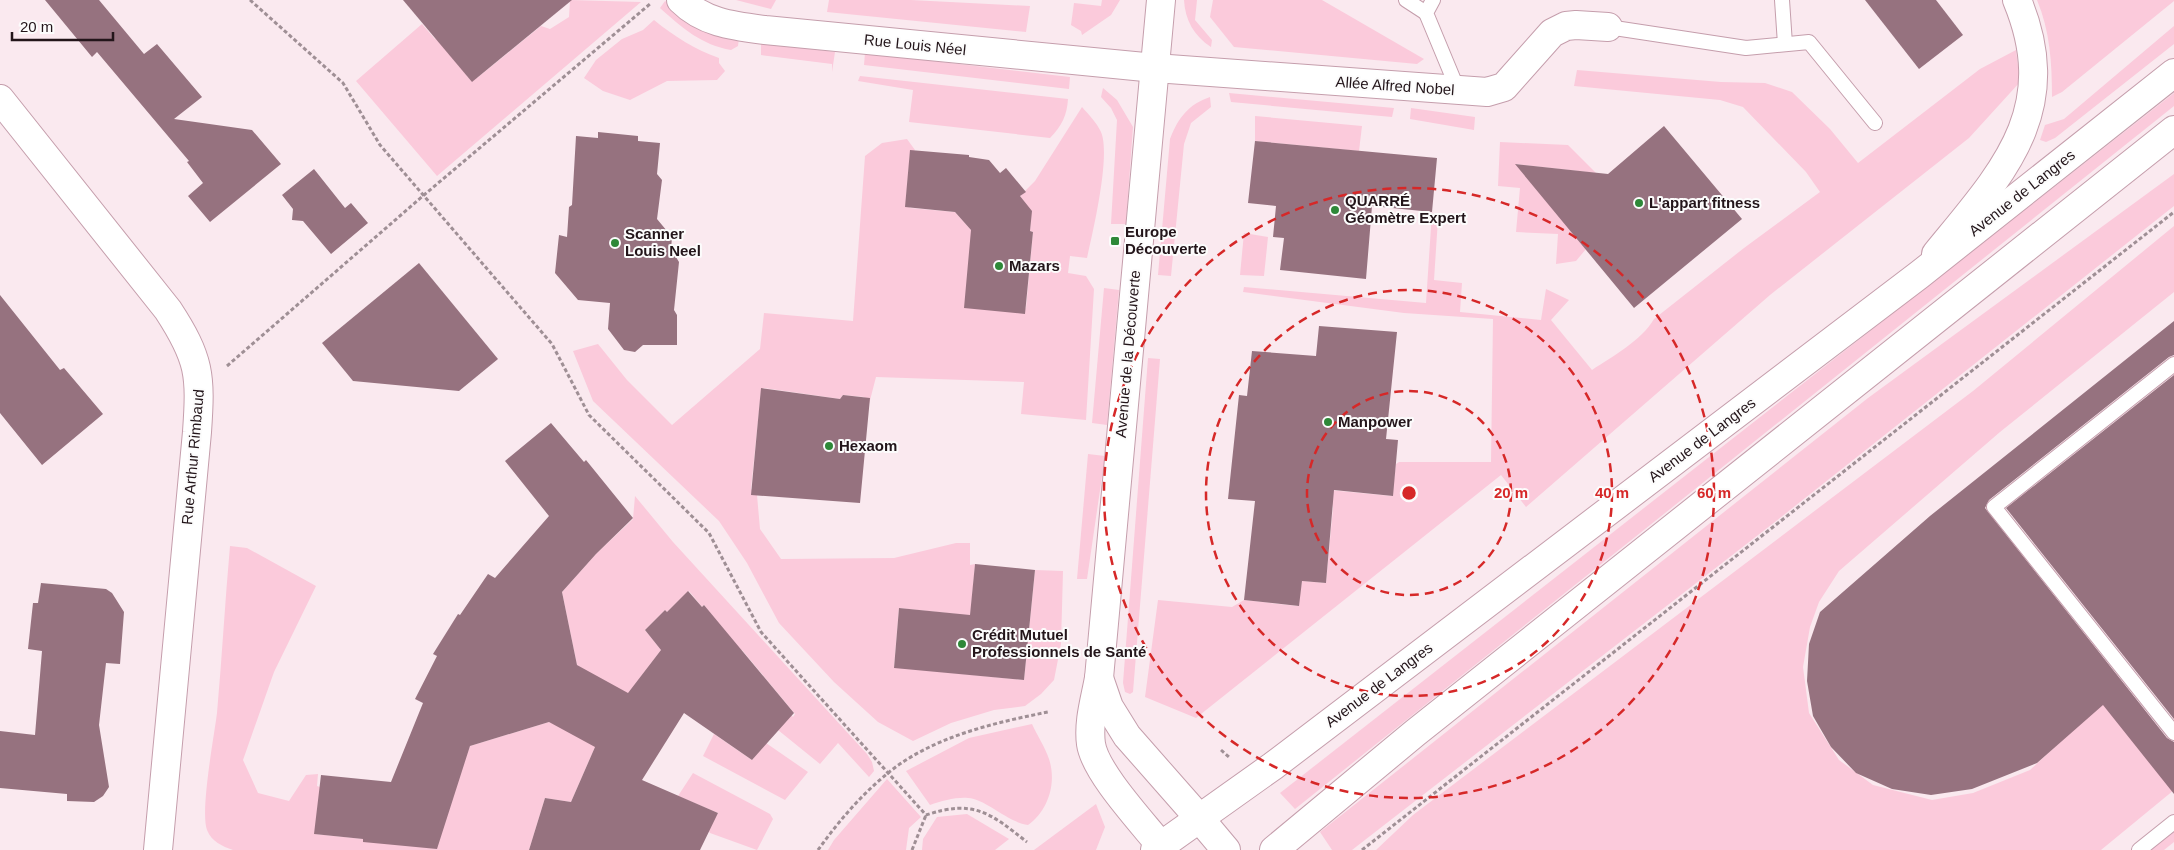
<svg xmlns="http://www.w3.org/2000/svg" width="2174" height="850" viewBox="0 0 2174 850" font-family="Arial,sans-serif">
	<rect width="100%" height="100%" fill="#fae9ef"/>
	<!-- grass -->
	<g fill="#fbcadb">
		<path d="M570 0 641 2 437 176 356 81 422 24 435 39 437 38 469 78H477L541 26 550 29 569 17Z"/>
		<path d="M736 0H776L771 9Z"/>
		<path d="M829 0H911L1030 6 1026 32 827 12Z"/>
		<path d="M1102 0H1120L1111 15 1082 35 1081 31 1071 25 1074 3 1101 6Z"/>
		<path d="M1184 0H1197L1195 20 1212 40 1211 47C1194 36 1185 20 1184 0Z"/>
		<path d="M1213 0H1322L1424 59 1417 64 1234 47 1210 17Z"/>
		<path d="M2037 0H2174V1L2062 92 2052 97C2052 63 2050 31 2037 0Z"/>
		<path d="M665 1 701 27 739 38 738 46 731 50C702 45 682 28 660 8Z"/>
		<path d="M654 20C675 37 694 49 719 58V63L725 71 717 80 667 81 630 100 603 91 584 78 596 60 622 39 643 30Z"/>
		<path d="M2174 26V44L2055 138 2046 142 2040 140 2045 125 2064 119Z"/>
		<path d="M761 42 835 52 832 72V64L761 55Z"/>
		<path d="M2016 50 2020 82 1969 138 1770 295 1526 507 1501 475 1196 718 1145 697 1158 600 1232 607 1244 600 1298 606 1302 581 1326 583 1333 508 1329 490 1392 496 1396 464 1399 462H1491L1493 319 1404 313 1243 292 1244 287 1426 303 1432 212 1438 219 1434 280 1462 283 1460 312 1541 320 1546 289 1569 300 1551 320 1592 370C1613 356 1641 341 1654 319L1744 248 1820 192 1806 172 1743 107 1720 100 1574 86 1577 70 1721 82 1765 83 1792 92 1830 129 1858 163 1980 69Z"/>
		<path d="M865 53 1070 77 1069 89 864 65Z"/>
		<path d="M860 76 1068 99C1067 115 1062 126 1050 138L909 122 913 90 858 81Z"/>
		<path d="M1103 88 1117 100 1133 127 1126 224H1111L1117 120 1111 108 1101 97Z"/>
		<path d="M1229 93 1394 108 1392 117 1231 102Z"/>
		<path d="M2174 93V106L1295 809 1280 793Z"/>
		<path d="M1210 97 1211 107 1191 123 1184 144 1171 276 1158 275 1170 139C1178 118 1189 104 1210 97Z"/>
		<path d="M1082 107C1088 114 1097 123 1101 132 1111 155 1093 231 1087 258L1070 256 1068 273 1086 276 1094 289 1086 420 1021 414 1024 382 876 377 869 404 864 397 843 395 840 399 764 388 761 392 751 489 757 495 760 529 781 559 894 558 956 543H970V565L975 564 970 621 956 614 899 608 894 667 1024 680 1035 570 1063 571 1061 644 1054 680 1041 694 1025 706 994 710 951 723 913 741 878 722 834 682 779 623 747 563 719 521 593 401 573 351 598 344 627 380 672 425 760 349 764 313 853 321 865 156 882 143 907 139 915 150 910 154 906 202 910 208 955 212 971 230 1019 313 1026 308 1033 232 1030 231 1031 211 1020 196 1035 181Z"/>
		<path d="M1411 108 1475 117 1474 130 1410 119Z"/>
		<path d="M1255 116 1362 126 1359 151 1255 141Z"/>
		<path d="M1500 142 1568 145 1596 173 1516 164 1586 249 1576 261 1556 264 1558 234 1516 232 1520 188 1498 186Z"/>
		<path d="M2174 174V206L1771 525 1352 850H1332L1320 832 1868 398Z"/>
		<path d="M2174 226V292L2000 432 1839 571 1819 602 1810 627 1803 667 1809 713 1839 760 1873 785 1932 800 1973 793 2030 770 2114 692 2174 790 2101 850H1376L1413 815 1973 391Z"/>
		<path d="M1244 233 1268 237 1264 276 1240 275Z"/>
		<path d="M1104 288 1119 290 1107 425 1092 423Z"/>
		<path d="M1148 358 1160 359 1133 692 1130 694 1125 692 1123 683Z"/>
		<path d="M1088 454 1105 456 1087 579H1077Z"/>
		<path d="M635 496 673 542 867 754 872 762 874 771 869 777 838 743 820 764 778 730 791 715 793 717 795 714 742 650 740 652 704 605 702 607 689 591 667 612 665 610 645 630 661 650 621 703 577 665 562 592 596 554 633 519Z"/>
		<path d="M230 546 247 548 316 586 274 672 243 760 258 793 289 801 306 775 318 774 317 786 320 787 315 834 363 839 451 798 470 746 549 722 598 740 571 802 545 798 529 850H233C222 846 212 842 207 830 200 811 214 737 217 713 222 657 225 601 230 546Z"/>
		<path d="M1032 724C1037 735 1045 747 1049 759 1057 783 1048 811 1028 825 1007 822 986 799 968 798 956 797 942 801 930 805L906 771 969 738Z"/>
		<path d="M714 734 752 760 766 743 808 772 785 800 703 756Z"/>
		<path d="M693 773 770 814 773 819 757 850 710 833 708 830 718 813 678 796Z"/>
		<path d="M887 779 921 817 909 828 906 850H828L834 840Z"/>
		<path d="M1096 804 1105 827 1096 850H1034Z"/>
		<path d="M967 814 1009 839 995 850H922L923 839 937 817Z"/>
		<path d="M2174 829V842L2164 850H2148Z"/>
	</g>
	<!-- building -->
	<g fill="#96727f">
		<path d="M45 0H99L144 54 157 44 202 97 174 119 252 130 281 164 210 222 188 196 203 183 187 162 189 161 97 52 92 57Z"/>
		<path d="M403 0H572L472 82Z"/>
		<path d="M1865 0H1936L1963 35 1919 69Z"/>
		<path d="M1664 126 1742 219 1634 308 1515 164 1608 174Z"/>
		<path d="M598 132 638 136V141L660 143 657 174 662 180 657 219 672 237 671 249 679 262 674 310 677 315V345H643L635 352 624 350 608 329 610 303 578 300 555 273 559 235 567 237 569 207 572 205 576 136 598 138Z"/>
		<path d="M1255 141 1437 158 1432 212 1372 206 1366 279 1280 270 1284 238 1273 237 1276 206 1248 203Z"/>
		<path d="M910 150 969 155V157L989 160 1000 173 1006 168 1026 192 1020 196 1032 211 1030 231 1033 232 1025 314 964 308 971 230 955 212 905 207Z"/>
		<path d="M314 169 345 208 351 203 368 223 331 254 303 221 292 220 293 209 282 195Z"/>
		<path d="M419 263 498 359 459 391 353 381 322 343Z"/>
		<path d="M0 295 60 370 64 368 103 414 42 465 0 413Z"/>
		<path d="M2174 321V355L2169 357 1989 500 1985 508 2167 738 2174 742V794L2103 705 2037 763 1972 789 1931 795 1892 789 1856 773 1831 747 1813 716 1807 681 1809 644 1820 612 1930 516Z"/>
		<path d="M1319 326 1397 332 1386 439 1398 440 1393 496 1334 490 1326 583 1302 581 1299 606 1244 600 1255 501 1228 499 1239 395 1247 396 1252 351 1316 356Z"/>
		<path d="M2174 375V719L2006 508Z"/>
		<path d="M761 388 840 399 843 395 870 398 860 503 751 495Z"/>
		<path d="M551 423 584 462 586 460 633 518 596 554 562 592 577 665 628 693 661 650 645 630 665 610 667 612 688 591 702 607 704 605 794 713 752 760 684 713 642 780 718 813 700 850H529L545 798 571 802 595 747 549 722 470 746 437 849 363 842V839L314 834 321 775 391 782 423 703 415 699 437 656 433 654 458 614 460 615 488 574 495 578 549 516 505 461Z"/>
		<path d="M975 564 1035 570 1024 680 894 668 899 608 970 615Z"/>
		<path d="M41 583 106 589 112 593 124 612 120 664 106 663 99 725 109 787 103 796 94 802 67 801V794L0 788V731L35 735 42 651 28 649 33 603H38Z"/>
	</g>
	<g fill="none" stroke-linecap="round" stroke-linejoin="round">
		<!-- lane casing -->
		<g stroke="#c59eac" stroke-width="16">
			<g id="lane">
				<path d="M1406 0 1426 13"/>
				<path d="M1433 0 1426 13 1458 90"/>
				<path d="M1782 0 1785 44"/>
				<path d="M1608 27 1746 48 1809 42 1875 123"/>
				<path d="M2174 364 1994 507 2174 733"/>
				<path d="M2139 850 2174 822"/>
			</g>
		</g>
		<!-- street casing -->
		<g stroke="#c59eac" stroke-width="30">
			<g id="street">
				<path d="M681 0C704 23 734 26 765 30L1155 68 1487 92 1504 87 1552 33 1566 26 1576 25 1608 27"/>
				<path d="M0 99 168 310C200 359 201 375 197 432L158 850"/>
				<path d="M1936 254C2003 172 2063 111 2017 0"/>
				<path d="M1099 678 1109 707 1127 736 1200 819"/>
				<path d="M1161 846C1142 822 1095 772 1091 744 1088 722 1095 700 1099 678L1161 0"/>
			</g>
		</g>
		<!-- primary casing -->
		<g stroke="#c59eac" stroke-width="30">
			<g id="primary">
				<path d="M1200 819 1226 850"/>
				<path d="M1155 850 1273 766 1919 275 2174 73"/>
				<path d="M1274 850 1415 733 2174 130"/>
			</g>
		</g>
		<!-- path -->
		<g stroke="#9f8f95" stroke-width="3" stroke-dasharray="4 2.5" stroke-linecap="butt">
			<path d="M250 0 343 83 380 145 552 344 589 415 709 533 761 632 926 815C974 799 990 813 1027 842"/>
			<path d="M227 366 424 195 650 4"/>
			<path d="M1221 750 1230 758"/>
			<path d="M818 850C838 822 861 795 888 773 932 737 993 723 1048 712"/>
			<path d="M912 850 926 815"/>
			<path d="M1362 850 2174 212"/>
		</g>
		<!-- lane -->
		<use href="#lane" stroke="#fff" stroke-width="14"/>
		<!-- street -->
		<use href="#street" stroke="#fff" stroke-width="28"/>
		<!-- primary -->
		<use href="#primary" stroke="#fff" stroke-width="28"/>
	</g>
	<!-- distance rings -->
	<g fill="none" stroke="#d62828" stroke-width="2.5" stroke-dasharray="9 6">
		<circle cx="1409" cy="493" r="102"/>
		<circle cx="1409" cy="493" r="203"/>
		<circle cx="1409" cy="493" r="305"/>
	</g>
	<!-- markers -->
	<g fill="#2e8838" stroke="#fcfcfc" stroke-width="2">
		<circle cx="1639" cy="203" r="5"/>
		<circle cx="1335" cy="210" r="5"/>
		<rect x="1110" y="236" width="10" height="10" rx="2.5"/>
		<circle cx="615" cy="243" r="5"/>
		<circle cx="999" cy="266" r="5"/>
		<circle cx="1328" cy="422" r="5"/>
		<circle cx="829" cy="446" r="5"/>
		<circle cx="962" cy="644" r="5"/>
	</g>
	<g text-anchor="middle" stroke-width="4" stroke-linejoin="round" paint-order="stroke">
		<!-- street labels -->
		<g font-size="15" fill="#23151a" stroke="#fcfcfc">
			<text transform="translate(915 45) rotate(6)" y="5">Rue Louis Néel</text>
			<text transform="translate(1395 86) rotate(4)" y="5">Allée Alfred Nobel</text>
			<text transform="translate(2022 193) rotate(-38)" y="5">Avenue de Langres</text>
			<text transform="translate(1128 354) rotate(-85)" y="5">Avenue de la Découverte</text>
			<text transform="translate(1702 440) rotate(-37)" y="5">Avenue de Langres</text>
			<text transform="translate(193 457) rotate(-85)" y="5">Rue Arthur Rimbaud</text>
			<text transform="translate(1379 685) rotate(-37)" y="5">Avenue de Langres</text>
		</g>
		<!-- poi labels -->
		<g font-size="15" font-weight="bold" fill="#23151a" stroke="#fcfcfc" text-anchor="start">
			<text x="1345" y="206">QUARRÉ<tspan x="1345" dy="17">Géomètre Expert</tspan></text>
			<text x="1649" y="208">L'appart fitness</text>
			<text x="1125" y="237">Europe<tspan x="1125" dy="17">Découverte</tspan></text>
			<text x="625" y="239">Scanner<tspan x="625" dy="17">Louis Neel</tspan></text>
			<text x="1009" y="271">Mazars</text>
			<text x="1338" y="427">Manpower</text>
			<text x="839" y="451">Hexaom</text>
			<text x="972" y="640">Crédit Mutuel<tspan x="972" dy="17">Professionnels de Santé</tspan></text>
		</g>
	</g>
	<circle cx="1409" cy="493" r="8" fill="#d62828" stroke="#fcfcfc" stroke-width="2.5"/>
	<g font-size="15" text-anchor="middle" font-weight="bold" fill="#d62828" stroke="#fcfcfc" stroke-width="4" stroke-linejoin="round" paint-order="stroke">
		<text x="1511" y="498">20 m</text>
		<text x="1612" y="498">40 m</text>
		<text x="1714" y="498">60 m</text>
	</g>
	<!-- scale -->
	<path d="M12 32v8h101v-8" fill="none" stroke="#23151a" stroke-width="2.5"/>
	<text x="20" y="32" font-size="15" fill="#23151a" stroke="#fcfcfc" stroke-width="4" paint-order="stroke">20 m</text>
</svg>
